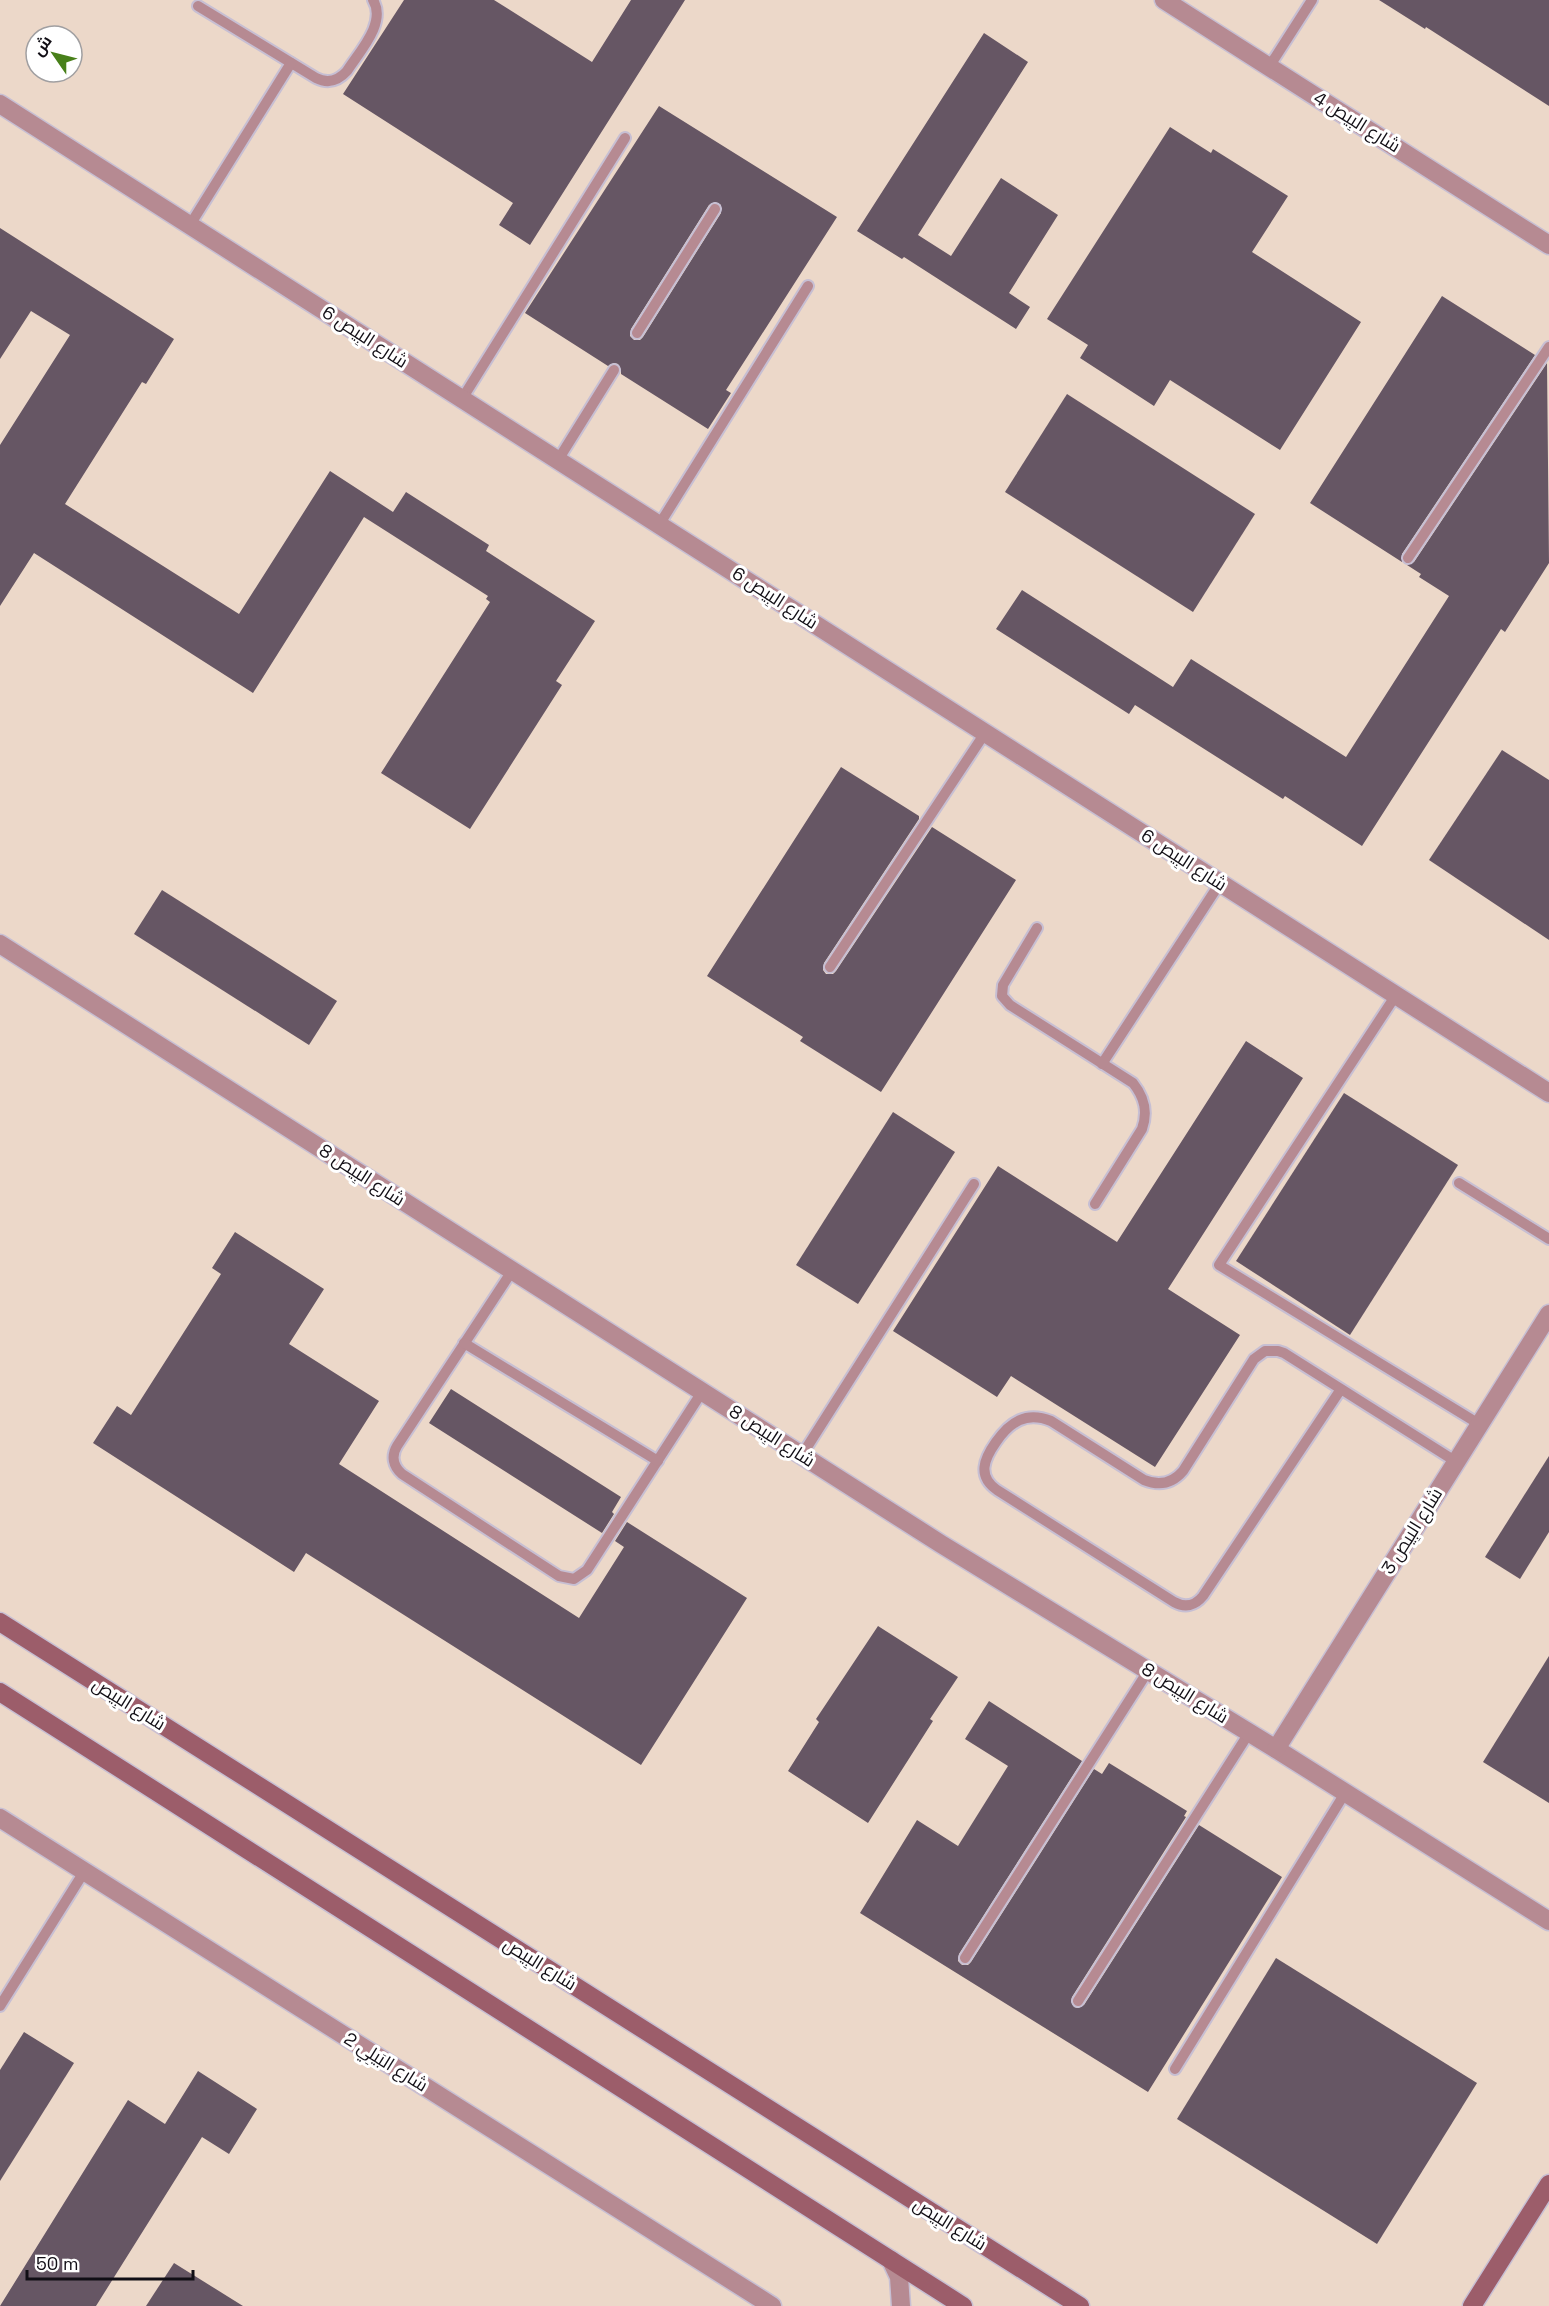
<svg xmlns="http://www.w3.org/2000/svg" width="1549" height="2306" viewBox="0 0 1549 2306" font-family="'Space Grotesk',Cairo,sans-serif">
	<rect width="100%" height="100%" fill="#eae1f7"/>
	<!-- industrial -->
	<path fill="#ecd8c9" fill-rule="evenodd" d="M0 0H1549V2306H0ZM36 36H72V72H36Z"/>
	<!-- building -->
	<g fill="#665664" fill-rule="evenodd">
		<path d="M404 0H494L592 62 631 0H685L530 245 499 225 513 203 343 94Z"/>
		<path d="M1379 0H1549V106L1426 27 1425 29Z"/>
		<path d="M984 33 1028 62 918 235 951 256 1001 178 1058 215 1009 293 1030 307 1016 329 904 257 902 259 857 231Z"/>
		<path d="M659 106 837 217 726 390 731 393 708 429 621 374V370L618 364 614 363 608 366 525 313ZM715 202 721 205V213L643 337 640 340H634L630 336 631 329 709 205Z"/>
		<path d="M1170 127 1211 153 1213 149 1288 196 1252 252 1361 322 1280 450 1170 380 1154 406 1080 358 1088 345 1047 319Z"/>
		<path d="M0 228 174 339 146 384 142 382 65 504 239 614 330 471 393 512 406 492 489 545 486 551 595 621 556 681 562 685 470 829 381 773 490 602 486 599 488 596 364 517 253 693 34 553 0 606V445L70 335 31 311 0 359Z"/>
		<path d="M1442 296 1535 355 1402 554V562L1310 503Z"/>
		<path d="M1547 363 1549 563 1505 632 1501 629 1362 846 1285 796 1283 799 1135 705 1129 714 996 629 1022 590 1173 687 1191 659 1346 757 1449 596 1419 577 1421 574 1407 565 1414 562Z"/>
		<path d="M1067 394 1255 514 1193 612 1005 492Z"/>
		<path d="M1502 750 1549 780V940L1429 860Z"/>
		<path d="M841 767 919 816V819L824 963 823 970 826 974H833L836 971 932 827 1016 880 881 1092 800 1041 803 1037 707 976Z"/>
		<path d="M162 890 337 1001 309 1045 134 934Z"/>
		<path d="M1246 1041 1303 1078 1168 1289 1240 1335 1155 1467 1011 1376 997 1397 893 1331 998 1166 1117 1242Z"/>
		<path d="M1344 1093 1458 1165 1350 1335 1236 1261Z"/>
		<path d="M893 1112 955 1152 858 1304 796 1265Z"/>
		<path d="M235 1232 324 1289 289 1344 379 1401 339 1464 579 1618 624 1547 615 1541 627 1522 747 1598 641 1765 306 1553 294 1572 93 1443 117 1406 131 1415 221 1274 212 1268Z"/>
		<path d="M451 1389 621 1497 612 1512 614 1514 602 1533 429 1423Z"/>
		<path d="M1549 1456V1532L1520 1579 1485 1557Z"/>
		<path d="M878 1626 958 1677 930 1719 933 1721 868 1823 788 1771 819 1722 816 1719Z"/>
		<path d="M1549 1656V1803L1483 1762Z"/>
		<path d="M989 1701 1082 1761 959 1954 958 1961 962 1965H968L971 1962 1094 1769 1102 1774 1109 1763 1187 1811 1184 1816 1186 1817 1072 1997 1071 2001 1074 2007 1078 2008 1084 2005 1199 1825 1282 1877 1148 2092 860 1913 917 1820 958 1846 1008 1766 965 1739Z"/>
		<path d="M1276 1958 1477 2083 1377 2244 1177 2119Z"/>
		<path d="M24 2032 74 2063 0 2181V2070Z"/>
		<path d="M198 2071 257 2109 229 2154 202 2137 96 2306H0L128 2100 165 2124Z"/>
		<path d="M174 2263 243 2306H146Z"/>
	</g>
	<g fill="none" stroke-linecap="round" stroke-linejoin="round">
		<!-- lane casing -->
		<g stroke="#c7bfd3" stroke-width="14">
			<g id="lane">
				<path d="M198 6 316 78C328 84 338 81 347 71 359 52 387 23 373 0"/>
				<path d="M1269 67 1312 0"/>
				<path d="M190 225 291 63"/>
				<path d="M637 333 715 209"/>
				<path d="M462 399 625 138"/>
				<path d="M558 460 614 370"/>
				<path d="M659 525 808 286"/>
				<path d="M1408 558 1549 347"/>
				<path d="M1037 928 1003 985 1002 996 1010 1005 1133 1083C1145 1098 1148 1112 1142 1129L1095 1204"/>
				<path d="M830 967 985 733"/>
				<path d="M1396 995 1219 1265 1479 1424"/>
				<path d="M1102 1064 1220 883"/>
				<path d="M1459 1183 1549 1239"/>
				<path d="M512 1271 397 1446C391 1456 393 1466 402 1474L559 1576 574 1579 587 1570 702 1392"/>
				<path d="M464 1343 658 1461"/>
				<path d="M1341 1389 1203 1596C1195 1606 1185 1608 1174 1602L997 1490C977 1476 984 1459 996 1442 1010 1422 1026 1411 1051 1421L1144 1480C1159 1486 1172 1484 1183 1471L1254 1359 1265 1351H1278L1284 1353 1455 1461"/>
				<path d="M802 1455 974 1184"/>
				<path d="M965 1958 1148 1671"/>
				<path d="M1078 2001 1249 1733"/>
				<path d="M0 2006 84 1872"/>
				<path d="M1175 2069 1345 1793"/>
			</g>
		</g>
		<!-- street casing -->
		<g stroke="#c7bfd3" stroke-width="21">
			<g id="street">
				<path d="M1164 0 1549 245"/>
				<path d="M0 104 1549 1093"/>
				<path d="M0 944 941 1544 1276 1749 1549 1921"/>
				<path d="M1276 1749 1549 1314"/>
				<path d="M0 1818 772 2306"/>
				<path d="M891 2260 899 2277 901 2306"/>
			</g>
		</g>
		<!-- secondary casing -->
		<g stroke="#c7bfd3" stroke-width="21">
			<g id="secondary">
				<path d="M0 1622 1080 2306"/>
				<path d="M0 1692 963 2306"/>
				<path d="M1472 2306 1549 2184"/>
			</g>
		</g>
		<!-- lane -->
		<use href="#lane" stroke="#b68a92" stroke-width="10"/>
		<!-- street -->
		<use href="#street" stroke="#b68a92" stroke-width="18"/>
		<!-- secondary -->
		<use href="#secondary" stroke="#9c5d6a" stroke-width="18"/>
	</g>
	<g text-anchor="middle" stroke-width="6" stroke-linejoin="round" paint-order="stroke">
		<!-- street labels -->
		<g font-size="18" fill="#110e15" stroke="#fff">
			<text transform="translate(1357 122) rotate(32)" y="6">شارع البِيص 4</text>
			<text transform="translate(365 337) rotate(33)" y="6">شارع البِيص 6</text>
			<text transform="translate(775 598) rotate(33)" y="6">شارع البِيص 6</text>
			<text transform="translate(1184 860) rotate(33)" y="6">شارع البِيص 6</text>
			<text transform="translate(362 1175) rotate(33)" y="6">شارع البِيص 8</text>
			<text transform="translate(772 1436) rotate(33)" y="6">شارع البِيص 8</text>
			<text transform="translate(1412 1531) rotate(-58)" y="6">شارع البِيص 3</text>
			<text transform="translate(1185 1693) rotate(32)" y="6">شارع البِيص 8</text>
			<text transform="translate(129 1704) rotate(32)" y="6">شارع البِيص</text>
			<text transform="translate(540 1964) rotate(32)" y="6">شارع البِيص</text>
			<text transform="translate(386 2062) rotate(32)" y="6">شارع البَيلِي 2</text>
			<text transform="translate(950 2224) rotate(32)" y="6">شارع البِيص</text>
		</g>
	</g>
	<!-- north arrow -->
	<g transform="translate(54 54) rotate(305)"><circle r="28" fill="#ffffff" stroke="#a09fa1" stroke-width="1.5"/>
	<path d="M0-4.5L10 22L0 15L-10 22Z" fill="#48801a"/>
	<text y="-9" font-size="16" font-weight="bold" text-anchor="middle" fill="#110e15">ش</text>
	</g>
	<!-- scale -->
	<path d="M27 2270v9h166v-9" fill="none" stroke="#110e15" stroke-width="3"/>
	<text x="36" y="2270" font-size="18" fill="#110e15" stroke="#ffffff" stroke-width="4.5" paint-order="stroke">50 m</text>
</svg>
